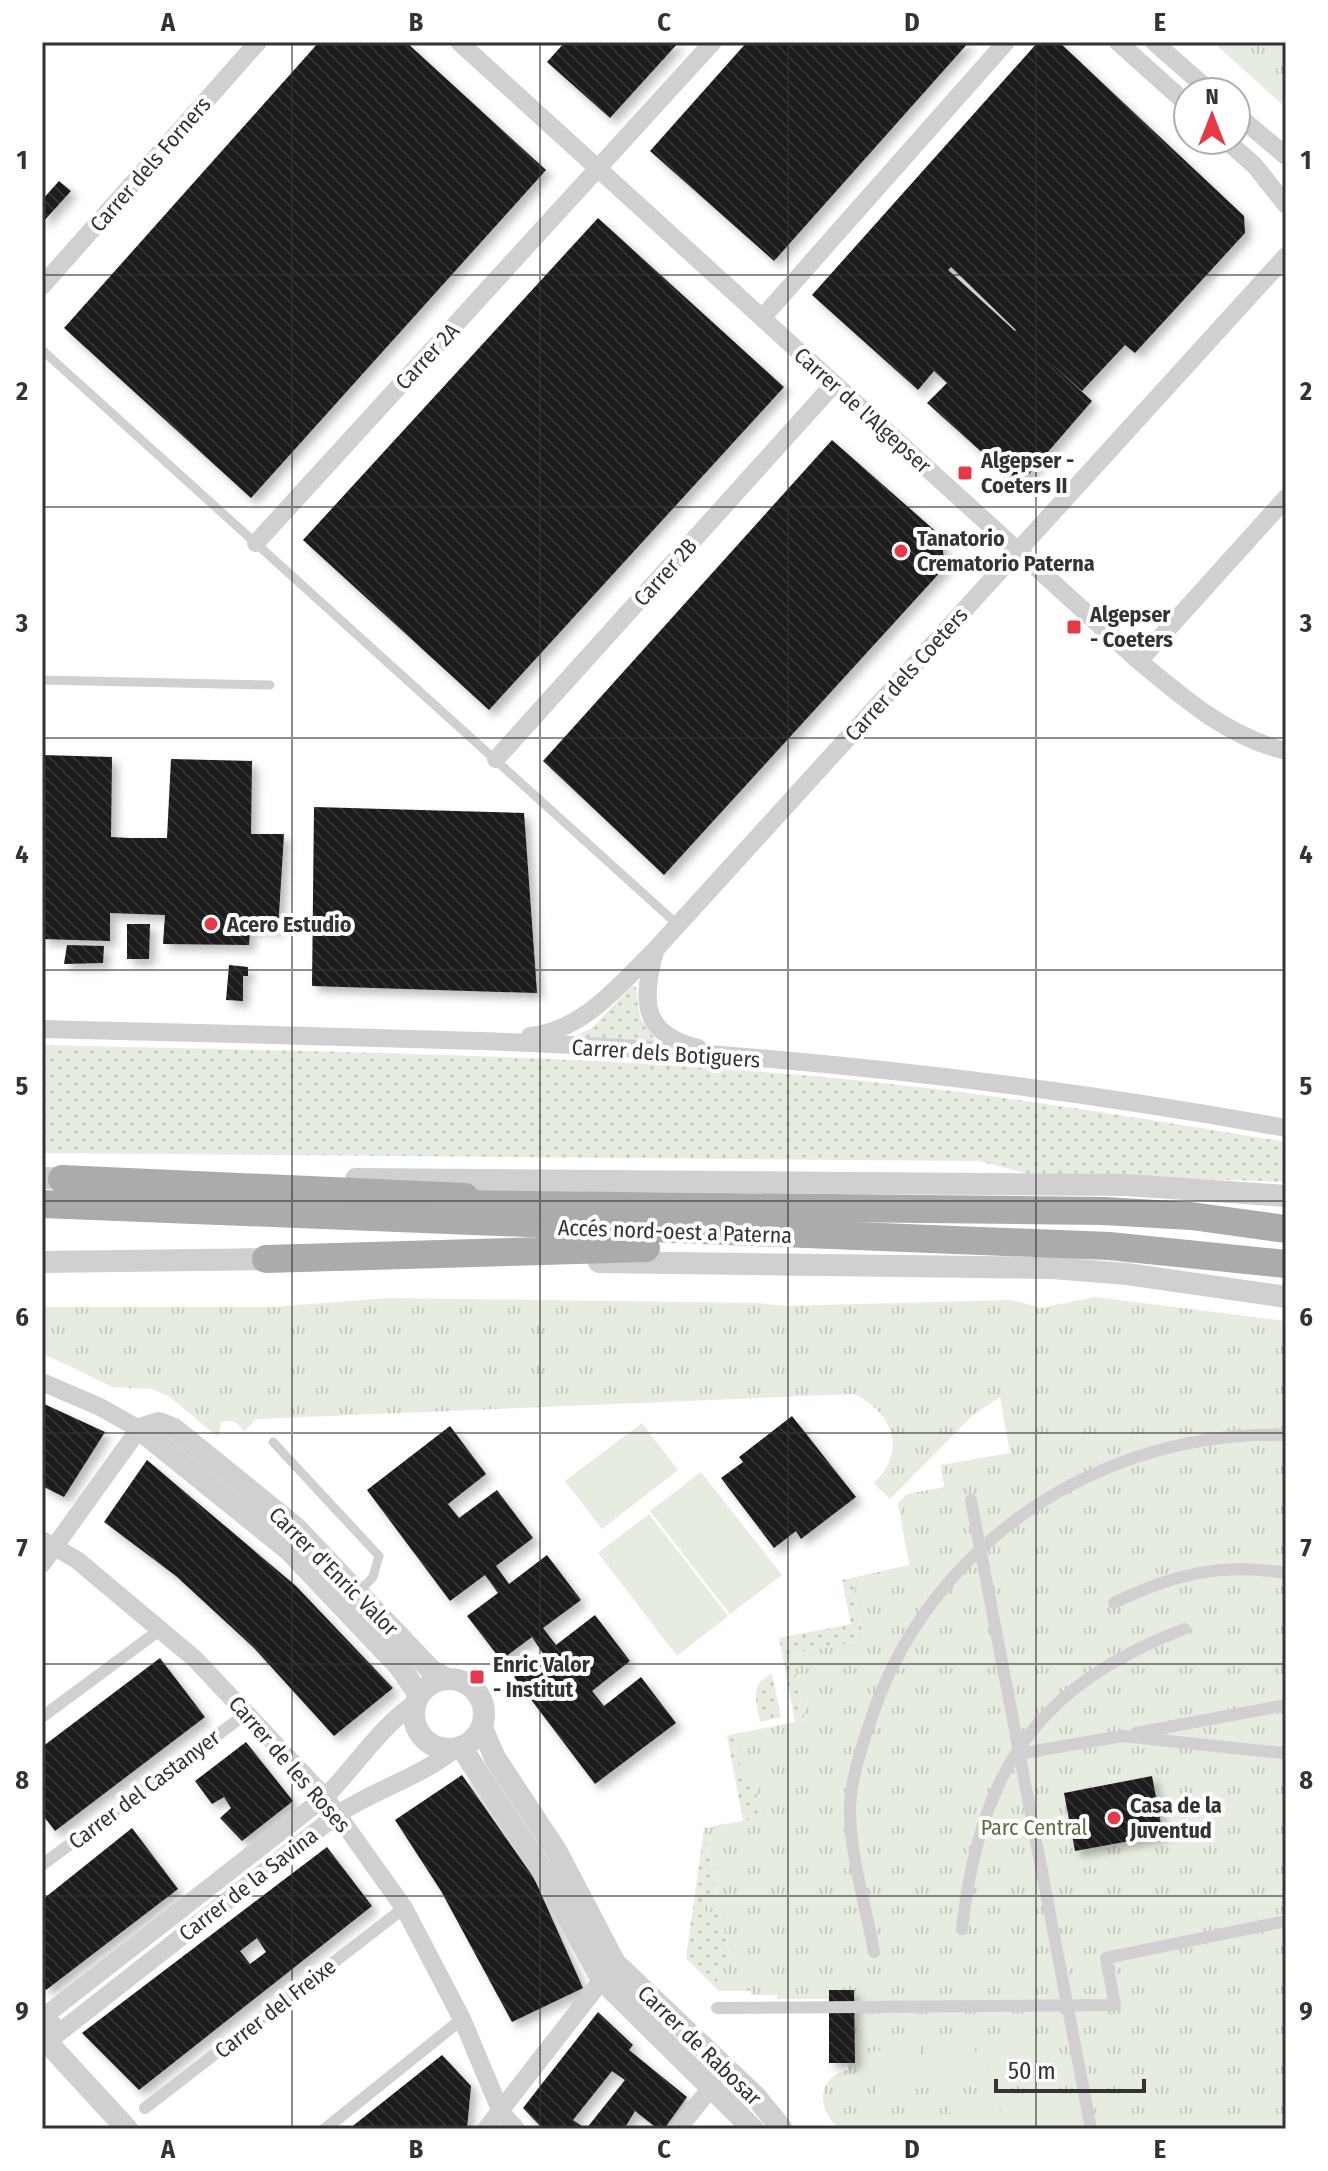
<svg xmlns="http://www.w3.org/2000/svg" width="1328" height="2171" viewBox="0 0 1328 2171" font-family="'Fira Sans Condensed',sans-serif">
	<defs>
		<pattern id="grass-dots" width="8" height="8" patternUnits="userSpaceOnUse" patternTransform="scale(2)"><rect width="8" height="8" fill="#e6ecdf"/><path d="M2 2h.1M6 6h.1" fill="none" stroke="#c6cbc0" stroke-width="1.8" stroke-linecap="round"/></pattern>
		<pattern id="park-tufts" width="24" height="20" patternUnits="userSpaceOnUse" patternTransform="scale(2)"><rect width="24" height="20" fill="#e6ecdf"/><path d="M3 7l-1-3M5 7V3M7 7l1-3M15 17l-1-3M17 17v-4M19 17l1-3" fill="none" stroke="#c6cbc0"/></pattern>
		<pattern id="building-back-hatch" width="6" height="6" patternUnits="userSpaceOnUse" patternTransform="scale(2)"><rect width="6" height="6" fill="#1a1a1a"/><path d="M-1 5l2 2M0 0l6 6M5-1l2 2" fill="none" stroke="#333"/></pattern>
		<filter id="shadow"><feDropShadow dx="6" dy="6" stdDeviation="4" flood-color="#0004"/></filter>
	</defs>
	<rect width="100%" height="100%" fill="#fff"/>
	<!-- grass -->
	<g fill="url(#grass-dots)">
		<path d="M632 986 636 987 640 1017 657 1042 573 1037 592 1028Z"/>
		<path d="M42 1045C283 1051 523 1053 763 1072 939 1085 1113 1113 1286 1142V1182L1025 1173 979 1161 42 1153Z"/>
		<path d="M852 1578 864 1640 792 1654 805 1720 795 1722 779 1638 851 1624 842 1580Z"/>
		<path d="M772 1674 781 1717 760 1722C756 1700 749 1684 772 1674Z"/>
		<path d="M734 1734 742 1775 753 1773 761 1817 743 1821 727 1736Z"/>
		<path d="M704 1828 717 1893 702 1896 705 1912 720 1910 732 1966 716 1969 719 1991 686 1958Z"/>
	</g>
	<!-- park -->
	<g fill="url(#park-tufts)">
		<path d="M1213 42H1286V108Z"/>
		<path d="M1095 1297 1286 1321V2129H840C817 2111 815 2078 848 2070L846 1999H777V1995H751V1991H719L716 1968 732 1965 720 1910 706 1913 702 1896 717 1892 704 1828 761 1817 753 1774 742 1776 734 1734 805 1720 792 1654 864 1640 852 1578 909 1565 898 1503 907 1494 944 1487 941 1465 1010 1453 1000 1397 973 1415 890 1499 874 1483C908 1450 892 1412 854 1394L256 1419 244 1432C238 1422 233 1419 221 1422L218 1437 170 1397 152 1389 112 1387 42 1353V1307H272L390 1298 757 1303 786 1306 1011 1300 1041 1308Z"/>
	</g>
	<!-- pitch -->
	<g fill="#e6ecdf">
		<path d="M642 1423 678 1470 602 1529 565 1481Z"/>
		<path d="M701 1472 782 1575 730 1614 650 1511Z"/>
		<path d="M649 1514 728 1616 677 1656 598 1553Z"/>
		<path d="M1031 2035 1039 2079 991 2089 983 2045Z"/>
		<path d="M973 2040 982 2084 933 2093 925 2049Z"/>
		<path d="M917 2043 926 2087 877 2096 869 2052Z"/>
		<path d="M1054 2093 1061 2129H1011L1006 2102Z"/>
		<path d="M997 2096 1004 2129H954L949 2105Z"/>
	</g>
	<!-- building -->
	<g fill="url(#building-back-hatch)" fill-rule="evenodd" filter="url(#shadow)">
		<path d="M319 42H406L546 170 251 498 64 328Z"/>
		<path d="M565 42H679L610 118 547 62Z"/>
		<path d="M747 42H969L774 261 650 151Z"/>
		<path d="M1038 42H1059L1244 216 1245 233 1135 353 1125 345 1082 391 1045 358 1092 401 1028 475 1015 476 1006 474 927 403 947 383 934 371 918 390 812 295ZM951 267 1016 330 1015 331 948 270Z"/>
		<path d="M59 181 71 191 42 223V200Z"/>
		<path d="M598 218 784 387 489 710 303 540Z"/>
		<path d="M832 440 941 536 945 567 664 875 543 761Z"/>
		<path d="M42 755 112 757 111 837 129 838H167L171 759 252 761 251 834H284L278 930 250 929 249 945 163 944 165 915 110 913V941L42 939Z"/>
		<path d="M314 807 524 813 537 993 312 986Z"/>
		<path d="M127 924H150L149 959H127Z"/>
		<path d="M67 945 104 946 103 963 64 964Z"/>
		<path d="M229 965 248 967V976H243V1001L226 1000Z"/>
		<path d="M42 1403 105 1432 64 1497 42 1486Z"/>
		<path d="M792 1416 856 1497 801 1539 796 1531 774 1548 721 1478 743 1462 739 1457Z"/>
		<path d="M450 1426 486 1474 448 1504 459 1518 497 1490 533 1538 496 1566 509 1584 547 1555 581 1600 543 1628 556 1645 595 1615 630 1661 592 1691 604 1706 641 1677 676 1723 595 1784 514 1677 544 1655 532 1637 501 1660 467 1616 498 1593 485 1575 450 1601 367 1490Z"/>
		<path d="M147 1460 296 1586 393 1688 334 1736 254 1648 176 1576 104 1522Z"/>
		<path d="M160 1658 205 1717 55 1831 42 1814V1747Z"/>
		<path d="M246 1742 293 1801 242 1841 220 1818 231 1808 224 1797 212 1804 195 1781Z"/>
		<path d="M462 1775 534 1878 583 1988 512 2022 441 1891 395 1820Z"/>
		<path d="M1152 1776 1163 1835 1075 1851 1064 1793Z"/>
		<path d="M132 1828 178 1889 46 1990 42 1984V1900Z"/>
		<path d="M327 1847 372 1906 139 2090 82 2033ZM257 1938 266 1952 250 1964 240 1951Z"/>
		<path d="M829 1990H854L855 2063H829Z"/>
		<path d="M598 2012 633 2045 629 2050 687 2097 664 2129H658L635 2111 624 2129H543L523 2108ZM612 2071 625 2080 586 2129 573 2120Z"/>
		<path d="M442 2055 471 2086 467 2129H349Z"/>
	</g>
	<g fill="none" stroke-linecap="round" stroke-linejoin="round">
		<!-- service -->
		<g stroke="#d0d0d0" stroke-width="9">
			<path d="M42 350 678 925"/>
			<path d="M42 680 270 685"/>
			<path d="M273 1442 379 1556 373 1577 358 1593"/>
		</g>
		<!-- pedestrian -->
		<g stroke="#d0d0d0" stroke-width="12">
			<path d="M971 1500 1091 2129"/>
			<path d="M1114 1603C1171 1575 1222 1562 1286 1573"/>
			<path d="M42 1717 161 1629"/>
			<path d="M1136 1733 1286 1705"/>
			<path d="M1018 1754 1122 1736 1282 1753"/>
			<path d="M42 1865 247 1713"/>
			<path d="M962 1929C980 1773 1034 1687 1184 1629"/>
			<path d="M874 1952C867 1913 850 1852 850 1814 849 1780 864 1740 875 1708 937 1537 1106 1430 1286 1435"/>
			<path d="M717 2008 1115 2005 1106 1958 1286 1921"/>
			<path d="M145 2108 404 1908"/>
			<path d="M325 2129 462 2019"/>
		</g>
		<!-- minor -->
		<g stroke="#d0d0d0" stroke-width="18">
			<path d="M459 42 1139 661C1183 698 1228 737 1286 751"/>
			<path d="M1118 42 1188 105"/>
			<path d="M1154 42 1211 92"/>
			<path d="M1236 114 1286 156"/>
			<path d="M1226 140 1255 166 1286 205"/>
			<path d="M42 286 258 42"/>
			<path d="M762 318 1006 42"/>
			<path d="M256 543 713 42"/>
			<path d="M1139 661 1286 498"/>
			<path d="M496 759 834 384"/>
			<path d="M655 951C642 999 640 1034 698 1048"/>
			<path d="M42 1029C188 1033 335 1036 481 1041 751 1051 1020 1080 1286 1128"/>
			<path d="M530 1036C583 1031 619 985 655 950L1286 256"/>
			<path d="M42 1382 100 1407 139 1429 42 1564"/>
			<path d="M42 1540 77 1560 195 1659 325 1797 404 1908 462 2019 501 2112 516 2129"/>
			<path d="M42 2018 325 1797C356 1766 379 1728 415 1703"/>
			<path d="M51 2039 338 1814C376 1789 421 1777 456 1748"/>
			<path d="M486 2129 602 1980"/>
			<path d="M678 2129 713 2085"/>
		</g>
		<!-- tertiary -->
		<g stroke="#d0d0d0" stroke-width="22">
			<path d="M42 1178 77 1179"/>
			<path d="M356 1179 1126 1185 1286 1196"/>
			<path d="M42 1262 281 1259"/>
			<path d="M599 1262 1052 1268 1127 1274 1286 1297"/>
			<path d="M139 1429 159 1423 174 1429 295 1527 431 1670 445 1678"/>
			<path d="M139 1429 289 1550 400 1667 419 1695"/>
			<circle cx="449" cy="1714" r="35"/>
			<path d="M482 1728 495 1758 557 1852 615 1963 756 2097 782 2129"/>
			<path d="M461 1747 539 1865 602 1980 753 2129"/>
			<path d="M42 2021 52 2026 54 2033 50 2040 42 2043"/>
			<path d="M47 2042 127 2129"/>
		</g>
		<!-- primary -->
		<g stroke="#ababab" stroke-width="28">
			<path d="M62 1179 465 1197"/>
			<path d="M42 1204 1109 1246 1286 1264"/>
			<path d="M444 1204 1104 1211 1191 1216 1286 1229"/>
			<path d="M266 1259 646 1248"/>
		</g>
	</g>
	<!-- grid -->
	<path fill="none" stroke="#333" stroke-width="2" stroke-opacity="0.55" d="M292 42V2129M540 42V2129M788 42V2129M1036 42V2129M42 275H1286M42 507H1286M42 738H1286M42 970H1286M42 1201H1286M42 1433H1286M42 1664H1286M42 1896H1286"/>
	<!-- markers -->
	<g fill="#e63946" stroke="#fff" stroke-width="3">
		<rect x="957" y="465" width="16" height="16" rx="4"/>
		<circle cx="901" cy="551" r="8"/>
		<rect x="1066" y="619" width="16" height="16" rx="4"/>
		<circle cx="211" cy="924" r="8"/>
		<rect x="469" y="1669" width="16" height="16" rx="4"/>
		<circle cx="1114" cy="1818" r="8"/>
	</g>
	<g text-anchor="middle" stroke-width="8" stroke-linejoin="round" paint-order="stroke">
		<!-- street labels -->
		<g font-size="22" fill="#333" stroke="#fff">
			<text transform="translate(150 164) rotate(-49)" y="8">Carrer dels Forners</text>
			<text transform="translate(427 356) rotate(-47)" y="8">Carrer 2A</text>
			<text transform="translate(863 410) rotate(42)" y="8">Carrer de l'Algepser</text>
			<text transform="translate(665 572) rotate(-48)" y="8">Carrer 2B</text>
			<text transform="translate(906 674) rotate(-48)" y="8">Carrer dels Coeters</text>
			<text transform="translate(666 1053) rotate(4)" y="8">Carrer dels Botiguers</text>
			<text transform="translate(675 1231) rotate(2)" y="8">Accés nord-oest a Paterna</text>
			<text transform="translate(334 1571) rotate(45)" y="8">Carrer d'Enric Valor</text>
			<text transform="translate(290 1764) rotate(49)" y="8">Carrer de les Roses</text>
			<text transform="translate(144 1789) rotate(-37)" y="8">Carrer del Castanyer</text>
			<text transform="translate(248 1884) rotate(-38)" y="8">Carrer de la Savina</text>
			<text transform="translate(275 2008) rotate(-38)" y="8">Carrer del Freixe</text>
			<text transform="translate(700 2045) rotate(44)" y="8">Carrer de Rabosar</text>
		</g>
		<!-- poi labels -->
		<g font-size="22" font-weight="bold" fill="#333" stroke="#fff" text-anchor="start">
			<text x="981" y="468">Algepser -<tspan x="981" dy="25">Coeters II</tspan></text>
			<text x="917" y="546">Tanatorio<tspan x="917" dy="25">Crematorio Paterna</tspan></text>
			<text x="1090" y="622">Algepser<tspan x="1090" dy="25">- Coeters</tspan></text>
			<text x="227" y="932">Acero Estudio</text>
			<text x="493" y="1672">Enric Valor<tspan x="493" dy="25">- Institut</tspan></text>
			<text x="1130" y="1813">Casa de la<tspan x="1130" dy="25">Juventud</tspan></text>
		</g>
		<!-- park labels -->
		<g font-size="22" fill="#56703f" stroke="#fff">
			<text x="1034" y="1835">Parc Central</text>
		</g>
	</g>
	<!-- border -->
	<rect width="1328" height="2171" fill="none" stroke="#ffffff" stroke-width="88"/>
	<!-- north arrow -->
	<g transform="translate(1212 116)"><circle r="38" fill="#ffffff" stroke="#adadad" stroke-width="2"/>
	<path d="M0-6L14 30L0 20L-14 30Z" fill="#e63946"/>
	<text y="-12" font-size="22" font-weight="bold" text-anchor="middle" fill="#333333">N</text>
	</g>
	<!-- scale -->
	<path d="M996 2079v12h148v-12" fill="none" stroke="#333333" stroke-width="4"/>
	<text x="1008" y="2079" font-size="24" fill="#333333" stroke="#ffffff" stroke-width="6" paint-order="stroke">50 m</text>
	<rect x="44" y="44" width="1240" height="2083" fill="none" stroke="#333" stroke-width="3"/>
	<g font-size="26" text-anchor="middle" font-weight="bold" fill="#333">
		<text x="168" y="31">A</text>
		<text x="416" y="31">B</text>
		<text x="664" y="31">C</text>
		<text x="912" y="31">D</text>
		<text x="1160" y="31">E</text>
		<text x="22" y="169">1</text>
		<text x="1306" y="169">1</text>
		<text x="22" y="400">2</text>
		<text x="1306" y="400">2</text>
		<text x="22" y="632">3</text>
		<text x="1306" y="632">3</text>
		<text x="22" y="863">4</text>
		<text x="1306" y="863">4</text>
		<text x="22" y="1095">5</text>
		<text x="1306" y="1095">5</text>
		<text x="22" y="1326">6</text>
		<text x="1306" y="1326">6</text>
		<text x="22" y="1557">7</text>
		<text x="1306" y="1557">7</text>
		<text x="22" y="1789">8</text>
		<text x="1306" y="1789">8</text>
		<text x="22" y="2020">9</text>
		<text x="1306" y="2020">9</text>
		<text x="168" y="2158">A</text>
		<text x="416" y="2158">B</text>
		<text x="664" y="2158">C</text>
		<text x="912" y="2158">D</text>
		<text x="1160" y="2158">E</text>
	</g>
</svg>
